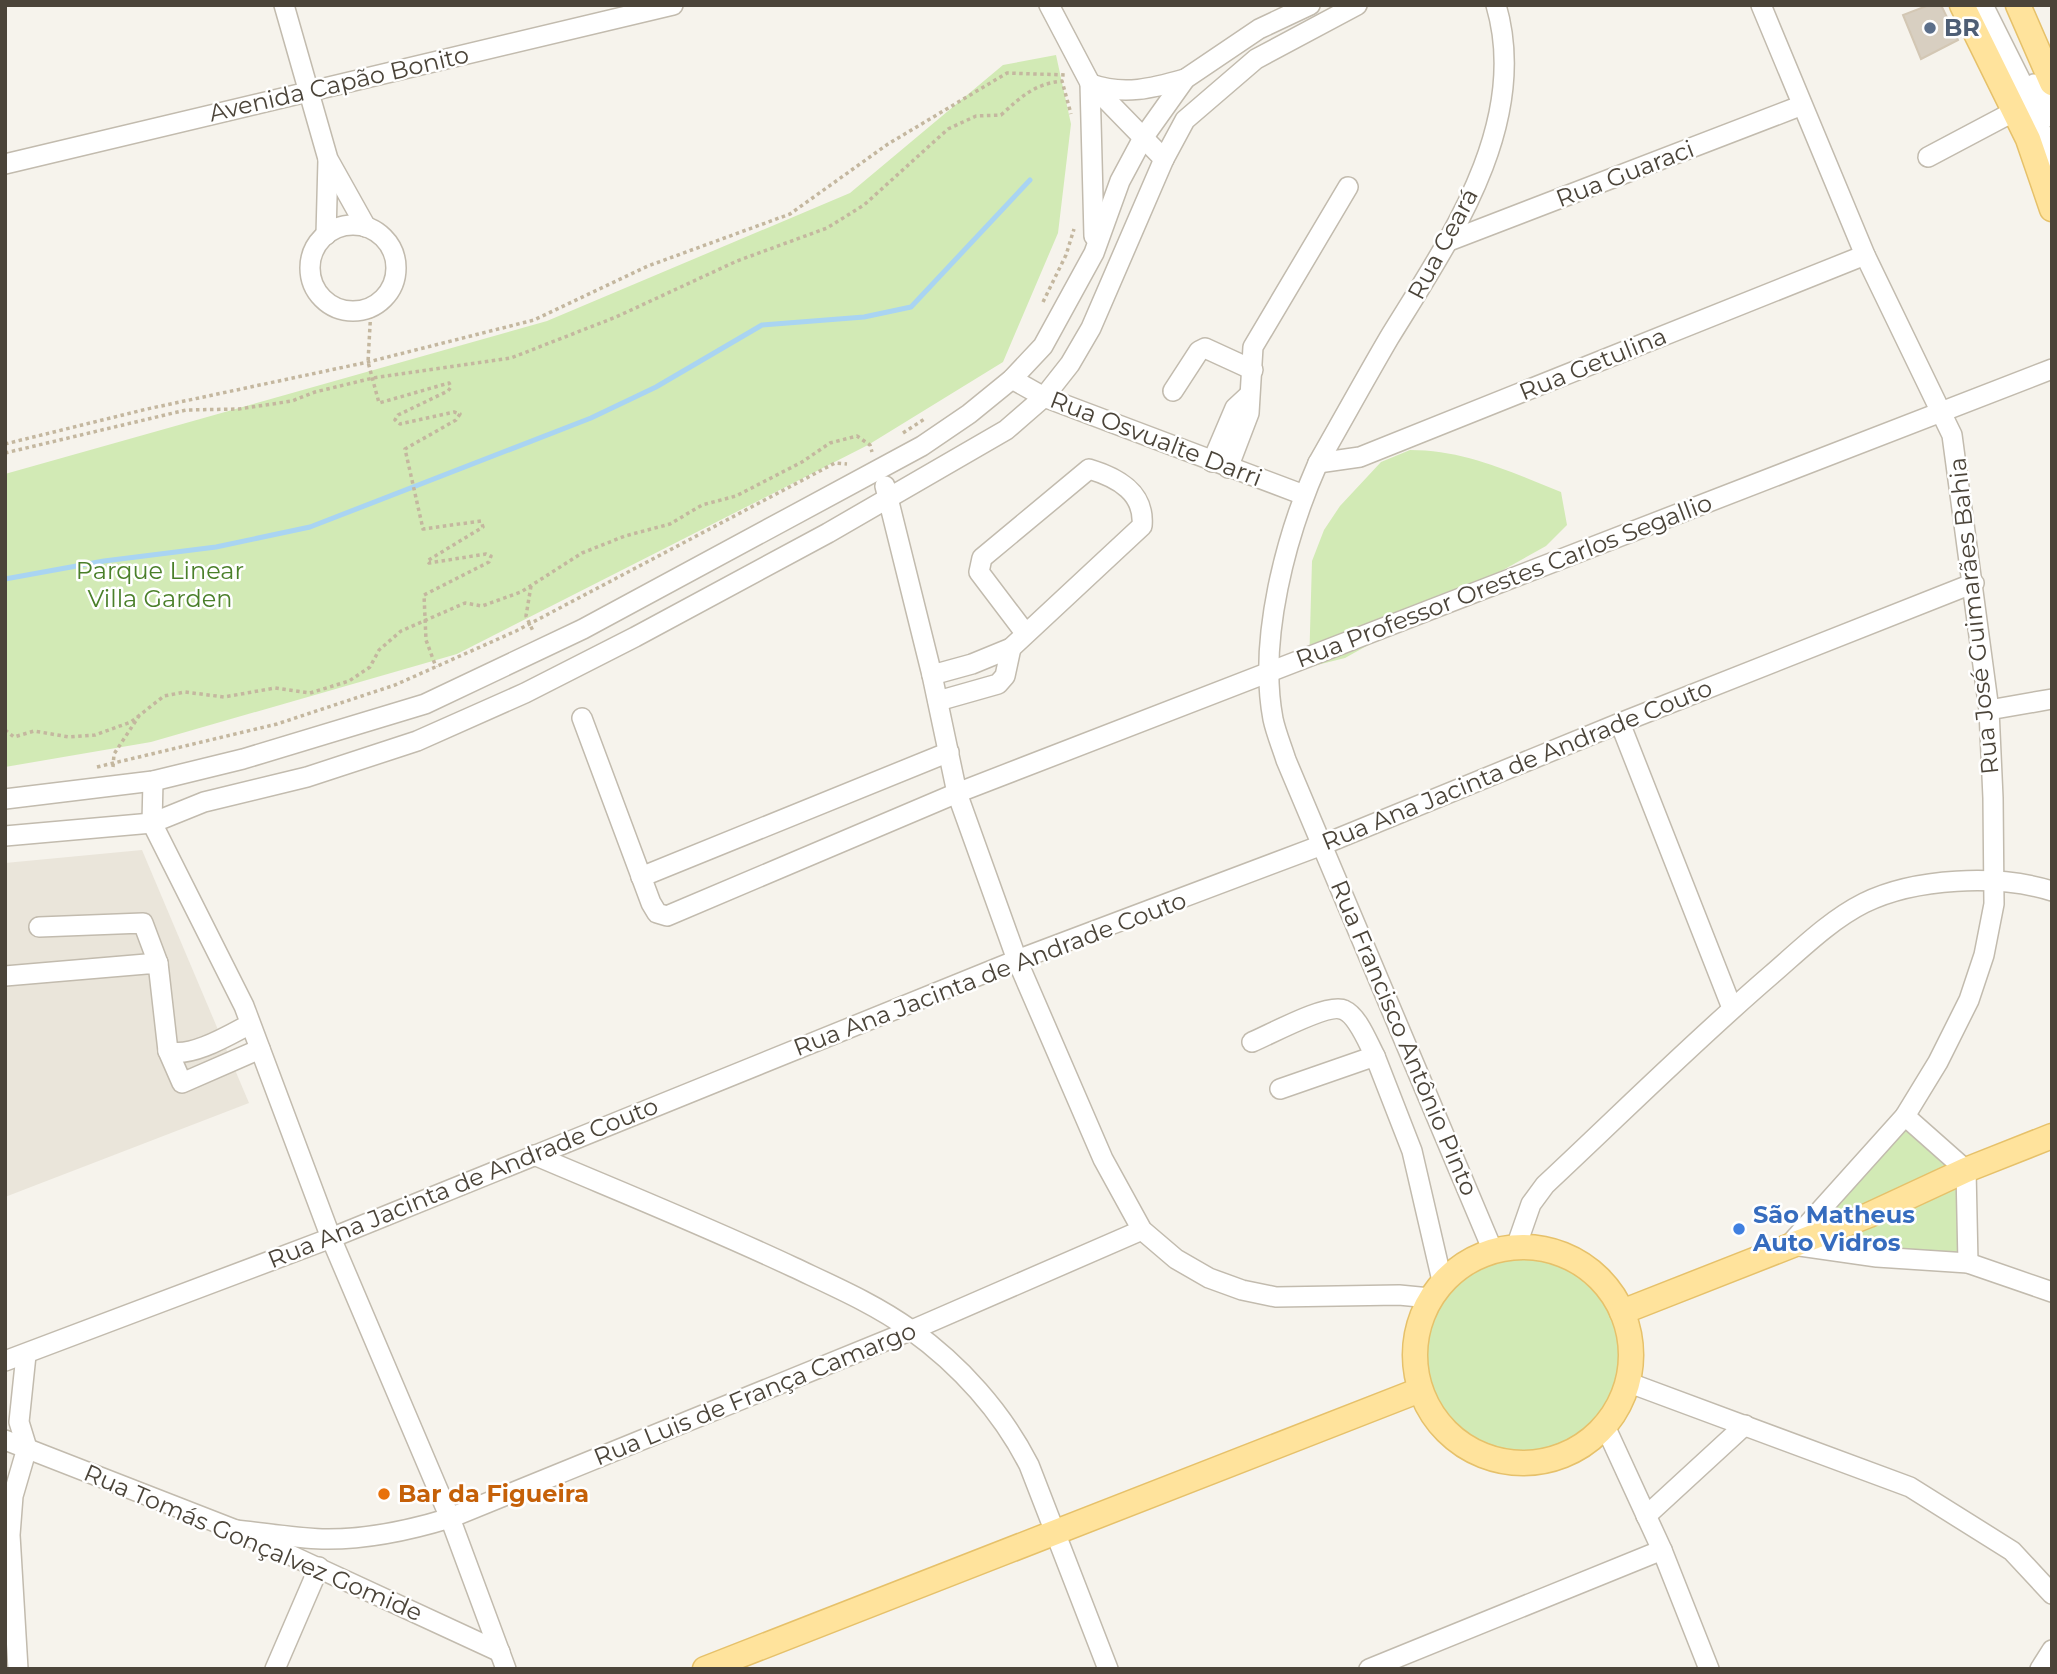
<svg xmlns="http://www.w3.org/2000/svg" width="2057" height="1674" viewBox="0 0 2057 1674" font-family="Montserrat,sans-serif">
	<rect width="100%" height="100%" fill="#f6f3ec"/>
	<!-- residential -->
	<path fill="#eae5da" d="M142 850 249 1103 5 1197V863Z"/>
	<!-- green -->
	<g fill="#d2eab5">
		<path d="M1056 55 1071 124 1058 233 1003 362 868 445 457 654 151 742 5 767V474L547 321 850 193 1003 65Z"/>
		<path d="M1410 450C1465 450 1511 472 1561 492L1567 525 1546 546 1345 658 1309 667 1312 561 1324 530 1340 506 1381 462Z"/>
		<path d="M1905 1116 1966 1170 1968 1263 1789 1245Z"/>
		<circle cx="1523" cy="1355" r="108"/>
	</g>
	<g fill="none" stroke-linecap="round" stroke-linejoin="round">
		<!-- stream -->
		<path stroke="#a9d4f2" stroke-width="5" d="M5 579 104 561 216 547 310 527 591 418 656 387 762 325 864 317 911 307 1030 180"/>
	</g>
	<!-- building -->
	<path fill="#d8cfc1" stroke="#d3c7b4" stroke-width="2" d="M1929 5H1941L1958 40 1921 59 1903 15Z"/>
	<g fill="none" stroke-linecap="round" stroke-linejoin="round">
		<!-- minor casing -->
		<g stroke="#c2bbae" stroke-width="22">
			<g id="minor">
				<path d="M284 5 328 159 366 227"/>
				<path d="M1049 5 1090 83 1164 159"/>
				<path d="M1761 5 1865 255 1952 435 1989 710 1993 798 1994 904 1984 955 1969 1000 1938 1062 1905 1116 1790 1244"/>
				<path d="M1983 5 2020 79 2052 158"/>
				<path d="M1090 83 1094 236"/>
				<path d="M1091 84C1124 96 1153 88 1185 79"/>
				<path d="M2034 84 2052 117"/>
				<path d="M1928 157 2013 112"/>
				<path d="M5 164 673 5"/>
				<circle cx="353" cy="268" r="43"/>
				<path d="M326 235 328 160"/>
				<path d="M1449 241 1800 106"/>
				<path d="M1012 379 1044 397 1304 495"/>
				<path d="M1173 391 1199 351 1205 348 1253 370"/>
				<path d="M1212 462 1235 408 1249 395"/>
				<path d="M1318 463 1360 457 1865 255"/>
				<path d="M1228 468 1249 413 1253 347 1348 187"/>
				<path d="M885 486 932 675 957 793 1017 960 1103 1159 1142 1230 1176 1259 1209 1278 1242 1290 1276 1297 1399 1295 1430 1298"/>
				<path d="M932 675 972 664 1011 648 1142 526C1145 493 1119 478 1089 469L982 558 979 572 1026 634"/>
				<path d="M938 701 998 684 1005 676 1011 648"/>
				<path d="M1989 710 2052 699"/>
				<path d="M582 718 651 903 657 913 667 916 957 793 2052 369"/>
				<path d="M1620 723 1732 1008"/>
				<path d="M153 781 152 823 244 1006 331 1238 450 1518 506 1669"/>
				<path d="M5 799 153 781 243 759 425 704 583 629 922 446 969 414 1012 379 1043 346 1094 253 1120 181 1143 138 1185 79 1259 29 1310 5"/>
				<path d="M5 836 152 823 204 802 307 777 417 741 525 693 635 637 828 533 1006 430 1044 397 1070 364 1091 328 1164 159 1185 120 1256 59 1357 5"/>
				<path d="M641 877 949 752"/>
				<path d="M39 927 143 923 158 963"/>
				<path d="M5 976 158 963 168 1051 182 1083 260 1049"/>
				<path d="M1252 1042C1269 1035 1329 1002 1344 1010 1358 1016 1368 1043 1375 1056"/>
				<path d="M168 1051C190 1059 231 1034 250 1024"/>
				<path d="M1280 1089 1375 1056 1412 1151 1443 1285"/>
				<path d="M1905 1116 1966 1170 1968 1263"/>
				<path d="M534 1155C621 1192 708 1227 793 1267 833 1286 875 1304 911 1330 960 1365 1002 1412 1029 1465L1108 1669"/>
				<path d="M1793 1245 1877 1257 1968 1263 2052 1292"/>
				<path d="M1516 1247 1531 1204 1545 1185C1620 1115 1693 1042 1771 975 1800 950 1830 920 1864 903 1915 878 1997 874 2052 891"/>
				<path d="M1493 1251 1286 760C1282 747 1276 733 1273 719 1258 639 1286 535 1318 463 1342 421 1365 379 1389 338 1448 242 1531 124 1496 5"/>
				<path d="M5 1361 331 1238 1017 960 1322 845 1620 723 1974 583"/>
				<path d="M1627 1382 1910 1487 2012 1551 2052 1594"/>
				<path d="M1605 1426 1662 1550 1709 1669"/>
				<path d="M5 1440 236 1530 500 1652"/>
				<path d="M1646 1516 1745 1425"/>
				<path d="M236 1530C265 1533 294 1538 322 1539 364 1540 411 1530 450 1518L912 1330 1142 1230"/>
				<path d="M18 1669 10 1535 13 1496 27 1448 19 1422 26 1355"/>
				<path d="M275 1669 319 1567"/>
				<path d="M1369 1669 1662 1550"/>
				<path d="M2040 1669 2052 1650"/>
			</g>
		</g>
		<!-- major casing -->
		<g stroke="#e6c16a" stroke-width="27">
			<g id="major">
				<path d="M1962 5 2028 139 2052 209"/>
				<path d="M2018 5 2052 83"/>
				<circle cx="1523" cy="1355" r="108"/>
				<path d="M1622 1312 1869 1215 1966 1170 2052 1136"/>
				<path d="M705 1669 1420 1390"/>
			</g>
		</g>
		<!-- path -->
		<g stroke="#c4b79f" stroke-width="3.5" stroke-dasharray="3.5 3.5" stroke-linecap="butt">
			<path d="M1043 302 1066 255 1074 229"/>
			<path d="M371 308 368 362 379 403 449 383 451 387 448 391 398 415 395 420 400 424 454 412 460 414 456 420 405 449 423 529 481 521 483 527 427 561 429 563 486 554 491 556 489 562 424 595 426 640 436 667"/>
			<path d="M903 433 926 418"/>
			<path d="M5 444 147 409 368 362 534 320 648 266 790 214 888 144 1007 73 1066 75"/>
			<path d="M5 453 186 410 239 409 292 401 315 392 373 378 511 358 616 317 737 261 827 228 864 205 948 129 976 116 1001 115C1021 97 1034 84 1062 81L1071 114"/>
			<path d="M531 586 526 616 533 631"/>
			<path d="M5 730 14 737 34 731 69 737 95 735 131 722 164 696 185 692 224 697 275 688 310 693 349 681 370 667 379 650 401 631 465 603 482 606 521 592 582 553 625 536 670 524 702 505 736 496 802 462 830 443 857 436 870 445 872 452"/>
			<path d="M97 767 277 724 395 685 516 631 835 463 847 464"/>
			<path d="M113 767 114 754 139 716"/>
		</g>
		<!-- minor -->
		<use href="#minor" stroke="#fff" stroke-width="19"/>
		<!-- major -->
		<use href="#major" stroke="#ffe39c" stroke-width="24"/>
	</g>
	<!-- markers -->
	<circle fill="#5c6f8a" stroke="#fff" stroke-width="2.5" cx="1930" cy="28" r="7"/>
	<circle fill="#3f7fe0" stroke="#fff" stroke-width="2.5" cx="1739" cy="1229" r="7"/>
	<circle fill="#e8710a" stroke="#fff" stroke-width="2.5" cx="384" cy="1494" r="7"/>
	<g text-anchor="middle" stroke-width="5" stroke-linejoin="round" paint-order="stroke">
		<!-- service labels -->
		<g font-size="24" font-weight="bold" fill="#4e5e75" stroke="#fff" text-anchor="start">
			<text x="1944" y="36">BR</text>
		</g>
		<!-- street labels -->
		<g font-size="24" fill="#4b4439" stroke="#fff">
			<text transform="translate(339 84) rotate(-13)" y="8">Avenida Capão Bonito</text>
			<text transform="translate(1625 174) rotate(-21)" y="8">Rua Guaraci</text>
			<text transform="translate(1443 244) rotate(-62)" y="8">Rua Ceará</text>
			<text transform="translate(1593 364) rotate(-22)" y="8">Rua Getulina</text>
			<text transform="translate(1156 439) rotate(21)" y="8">Rua Osvualte Darri</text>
			<text transform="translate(1504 581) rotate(-21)" y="8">Rua Professor Orestes Carlos Segallio</text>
			<text transform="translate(1974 616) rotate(-96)" y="8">Rua José Guimarães Bahia</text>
			<text transform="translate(1517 765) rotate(-22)" y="8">Rua Ana Jacinta de Andrade Couto</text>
			<text transform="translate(990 974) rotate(-21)" y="8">Rua Ana Jacinta de Andrade Couto</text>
			<text transform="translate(1404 1038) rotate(67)" y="8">Rua Francisco Antônio Pinto</text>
			<text transform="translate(463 1183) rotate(-22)" y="8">Rua Ana Jacinta de Andrade Couto</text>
			<text transform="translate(755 1394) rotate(-22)" y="8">Rua Luis de França Camargo</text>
			<text transform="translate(253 1543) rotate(23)" y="8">Rua Tomás Gonçalvez Gomide</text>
		</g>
		<!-- park labels -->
		<g font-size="24" fill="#4a7f2a" stroke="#fff">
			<text x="160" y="579">Parque Linear<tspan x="160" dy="28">Villa Garden</tspan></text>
		</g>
		<!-- shop labels -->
		<g font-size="24" font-weight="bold" fill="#366cbe" stroke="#fff" text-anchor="start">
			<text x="1753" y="1223">São Matheus<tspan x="1753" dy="28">Auto Vidros</tspan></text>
		</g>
		<!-- food labels -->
		<g font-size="24" font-weight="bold" fill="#c56008" stroke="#fff" text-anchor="start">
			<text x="398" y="1502">Bar da Figueira</text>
		</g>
	</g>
	<!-- border -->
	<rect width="2057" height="1674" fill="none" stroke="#4b4439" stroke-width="14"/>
</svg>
